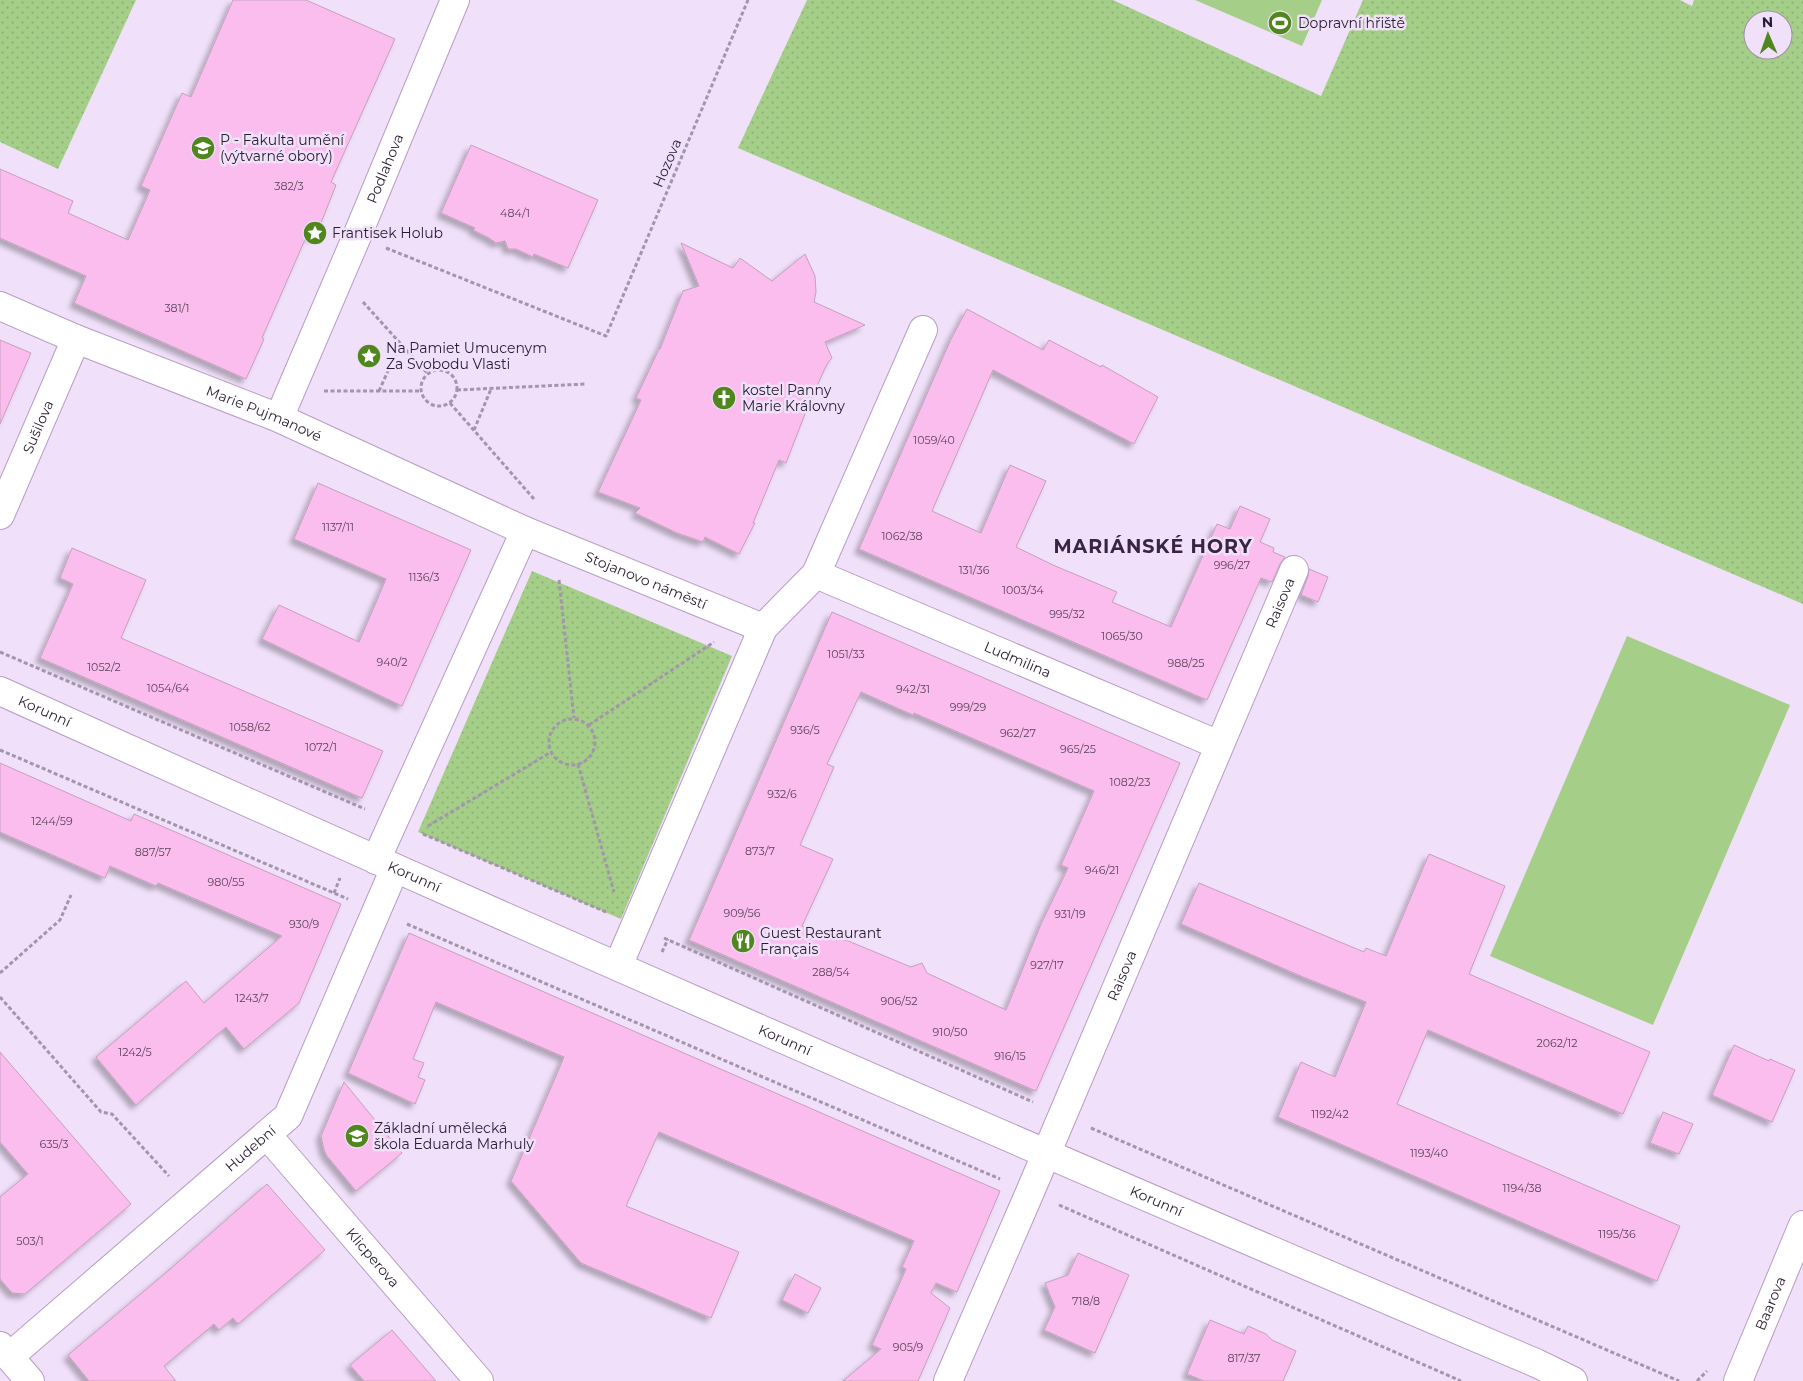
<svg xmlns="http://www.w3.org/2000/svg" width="1803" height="1381" viewBox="0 0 1803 1381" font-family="Montserrat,sans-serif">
	<defs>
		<pattern id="grass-dots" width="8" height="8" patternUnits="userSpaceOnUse" patternTransform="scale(1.25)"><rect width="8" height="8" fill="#a5ce89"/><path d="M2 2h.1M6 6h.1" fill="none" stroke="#8eb077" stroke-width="1.8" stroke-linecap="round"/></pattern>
		<filter id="shadow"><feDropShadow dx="-4.5" dy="4.5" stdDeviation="2.5" flood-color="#0004"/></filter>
	</defs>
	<rect width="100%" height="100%" fill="#f0e0fa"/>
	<!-- grass -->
	<g fill="url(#grass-dots)" fill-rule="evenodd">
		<path d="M0 0H136L58 169 0 142Z"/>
		<path d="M807 0H1113L1321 96 1363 0H1680L1692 6 1694 0H1803V604L738 148ZM1753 20H1783V50H1753Z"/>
		<path d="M532 571 732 656 621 919 418 832Z"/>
	</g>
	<!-- pitch -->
	<g fill="#a5ce89">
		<path d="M1195 0H1322L1302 46Z"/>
		<path d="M1627 636 1790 705 1653 1025 1490 956Z"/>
	</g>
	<!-- building -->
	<g fill="#fabdee" stroke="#c69fbe" fill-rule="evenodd" filter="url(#shadow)">
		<path d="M233 0H306L395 39 331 182 336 185 321 223 319 222 313 237 307 235 262 338 264 339 246 379 74 303 86 276 0 238V169L73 201 68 213 128 240 150 190 141 186 182 93 191 97Z"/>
		<path d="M471 145 598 200 568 268 534 254 533 257 516 249H508L505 241 496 243 489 238 473 230 475 228 441 213Z"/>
		<path d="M681 243 733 268 740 258 772 281 805 254 815 276 816 292 814 302 865 325 825 342 832 358 827 364 810 401 786 463 779 460 753 523H755L739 554 705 537 703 542 677 533 635 513 640 508 598 492 641 400 636 398 659 349H660L683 291 699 286Z"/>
		<path d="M967 309 1043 350 1049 340 1101 367 1102 365 1158 397 1134 444 993 370 932 511 981 533 1010 465 1046 481 1016 547 1053 565 1117 592 1112 602 1171 627 1217 524 1230 529 1240 506 1270 519 1260 542 1274 548 1273 552 1285 557 1280 564 1272 582 1261 578 1207 700 859 549 951 339Z"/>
		<path d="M0 340 31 353 0 424Z"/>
		<path d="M318 483 471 550 402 706 262 639 279 605 359 642 386 579 294 539Z"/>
		<path d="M72 548 146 580 121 638 383 751 362 798 40 658 73 584 60 578Z"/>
		<path d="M1309 569 1328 577 1318 602 1301 595 1308 576Z"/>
		<path d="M832 612 1180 763 1036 1091 689 940ZM861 692 913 715 914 713 1094 791 1061 865 1068 868 1041 924 1006 1010 927 973 922 963 911 967 846 940H836L802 926 833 859 800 845 834 767 827 764Z"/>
		<path d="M0 763 131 821 134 814 341 904 299 1003 244 1049 226 1027 136 1105 96 1057 186 981 204 1003 282 936 158 883 156 886 110 866 105 878 0 832Z"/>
		<path d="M1429 854 1505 886 1469 974 1650 1052 1623 1114 1428 1030 1397 1104 1680 1226 1657 1281 1278 1117 1301 1062 1335 1077 1366 1002 1303 977 1181 924 1199 883 1364 952 1366 948 1386 956Z"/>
		<path d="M409 933 1000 1191 957 1292 936 1283 931 1293 950 1308 918 1381H843L881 1349 872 1345 906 1269 902 1267 914 1241 659 1132 626 1206 739 1252 711 1318 581 1263 511 1181 564 1057 436 1002 413 1059 424 1063 418 1077 425 1080 415 1104 348 1073Z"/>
		<path d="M1734 1045 1769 1061 1770 1059 1795 1070 1772 1122 1712 1095Z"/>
		<path d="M0 1052 131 1204 25 1294 12 1293 0 1279V1197L28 1174 0 1142Z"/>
		<path d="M344 1082 402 1153 356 1191 327 1156 324 1150 321 1136Z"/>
		<path d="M1663 1112 1693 1124 1679 1154 1650 1143Z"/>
		<path d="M267 1184 325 1250 238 1324 233 1318 219 1330 214 1324 164 1366 176 1381H89L68 1355 168 1271Z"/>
		<path d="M1078 1253 1129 1275 1095 1353 1044 1330 1055 1307 1045 1283 1068 1275Z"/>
		<path d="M795 1274 821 1288 808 1313 782 1300Z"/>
		<path d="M1210 1320 1244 1334 1248 1326 1266 1334 1272 1340 1296 1351 1283 1381H1204L1187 1374Z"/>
		<path d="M392 1330 436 1381H364L350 1365Z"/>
	</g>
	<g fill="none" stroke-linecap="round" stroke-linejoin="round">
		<!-- minor casing -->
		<g stroke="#b79dc5" stroke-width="30">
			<g id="minor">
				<path id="s1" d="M0 306 76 339 279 418 525 531 763 628"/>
				<path id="s2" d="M279 418 357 236 455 0"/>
				<path id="s3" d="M0 515 76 339"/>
				<path id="s4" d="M816 574 1219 745"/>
				<path id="s5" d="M0 691C509 921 1021 1145 1536 1363L1573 1381"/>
				<path d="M376 860 525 531"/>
				<path d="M618 966 763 628 816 574 923 330"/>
				<path id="s6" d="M267 1135 479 1381"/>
				<path id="s7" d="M9 1357 288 1116 395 868"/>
				<path id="s8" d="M948 1381 1030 1192 1294 570"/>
				<path id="s9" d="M1738 1381 1803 1225"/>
			</g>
		</g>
		<!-- tertiary casing -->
		<g stroke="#b79dc5" stroke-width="30">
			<path id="tertiary" d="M0 1346 30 1381"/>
		</g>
		<!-- path -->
		<g stroke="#a395ab" stroke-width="3" stroke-dasharray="4 2.5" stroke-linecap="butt">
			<path d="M386 248 606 336 748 0"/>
			<path d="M363 302 428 374"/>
			<circle cx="439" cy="388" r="18"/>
			<path d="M457 390 586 384"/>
			<path d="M324 391H421"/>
			<path d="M379 391 400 344"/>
			<path d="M450 403 534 499"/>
			<path d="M474 430 491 389"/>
			<path d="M559 580 574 718"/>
			<path d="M0 652 365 809"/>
			<circle cx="572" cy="742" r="23"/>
			<path d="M589 725 714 642"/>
			<path d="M0 750 348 899"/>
			<path d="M578 764 614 892"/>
			<path d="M428 826 551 752"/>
			<path d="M423 834 606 912"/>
			<path d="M334 893 340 878"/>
			<path d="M407 924 1000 1179"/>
			<path d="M664 938 1033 1102"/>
			<path d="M662 952 668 939"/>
			<path d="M0 973 60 920 71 895"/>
			<path d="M0 997 101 1112 112 1114 169 1176"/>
			<path d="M1091 1128 1679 1381"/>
			<path d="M1059 1205 1461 1381"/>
			<path d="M1697 1381 1707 1371"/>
		</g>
		<!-- minor -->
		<use href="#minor" stroke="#fff" stroke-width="28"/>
		<!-- tertiary -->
		<use href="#tertiary" stroke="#fff" stroke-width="28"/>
	</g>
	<!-- icons -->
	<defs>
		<g id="stadium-disc" transform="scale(1.25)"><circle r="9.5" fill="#50861e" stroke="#f0e0fa"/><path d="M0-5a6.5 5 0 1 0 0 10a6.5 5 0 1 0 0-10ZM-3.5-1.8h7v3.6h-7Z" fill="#fff"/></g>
		<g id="university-disc" transform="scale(1.25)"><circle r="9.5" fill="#50861e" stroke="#f0e0fa"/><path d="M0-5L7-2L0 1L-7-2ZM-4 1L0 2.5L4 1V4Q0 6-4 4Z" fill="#fff"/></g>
		<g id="sight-disc" transform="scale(1.25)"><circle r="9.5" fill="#50861e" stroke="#f0e0fa"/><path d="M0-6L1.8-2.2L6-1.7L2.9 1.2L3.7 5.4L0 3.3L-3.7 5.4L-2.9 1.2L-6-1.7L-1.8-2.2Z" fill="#fff"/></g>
		<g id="church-disc" transform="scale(1.25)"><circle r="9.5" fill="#50861e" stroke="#f0e0fa"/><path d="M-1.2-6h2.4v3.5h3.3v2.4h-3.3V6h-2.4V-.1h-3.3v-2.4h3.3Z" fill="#fff"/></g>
		<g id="restaurant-disc" transform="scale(1.25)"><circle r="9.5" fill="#50861e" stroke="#f0e0fa"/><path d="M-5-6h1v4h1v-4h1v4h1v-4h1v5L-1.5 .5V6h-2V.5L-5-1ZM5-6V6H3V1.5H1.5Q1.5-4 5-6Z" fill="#fff"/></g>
		<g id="school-disc" transform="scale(1.25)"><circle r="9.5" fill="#50861e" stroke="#f0e0fa"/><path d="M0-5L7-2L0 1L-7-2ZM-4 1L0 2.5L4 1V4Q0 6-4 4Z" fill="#fff"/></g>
	</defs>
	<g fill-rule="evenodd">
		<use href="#stadium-disc" x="1280" y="23"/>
		<use href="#university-disc" x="203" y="148"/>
		<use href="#sight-disc" x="315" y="233"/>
		<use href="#sight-disc" x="369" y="356"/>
		<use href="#church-disc" x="724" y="398"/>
		<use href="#restaurant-disc" x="743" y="941"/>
		<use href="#school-disc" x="357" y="1136"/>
	</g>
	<g text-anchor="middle" stroke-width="5" stroke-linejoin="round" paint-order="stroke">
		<!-- number labels -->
		<g font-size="11" fill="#5c455d">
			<text x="289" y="190">382/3</text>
			<text x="515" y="217">484/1</text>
			<text x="177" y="312">381/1</text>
			<text x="934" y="444">1059/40</text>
			<text x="338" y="531">1137/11</text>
			<text x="902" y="540">1062/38</text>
			<text x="1232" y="569">996/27</text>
			<text x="974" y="574">131/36</text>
			<text x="424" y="581">1136/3</text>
			<text x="1023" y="594">1003/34</text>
			<text x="1067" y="618">995/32</text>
			<text x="1122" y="640">1065/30</text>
			<text x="846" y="658">1051/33</text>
			<text x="392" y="666">940/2</text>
			<text x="1186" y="667">988/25</text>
			<text x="104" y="671">1052/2</text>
			<text x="168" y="692">1054/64</text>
			<text x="913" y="693">942/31</text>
			<text x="968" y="711">999/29</text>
			<text x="250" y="731">1058/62</text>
			<text x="805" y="734">936/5</text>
			<text x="1018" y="737">962/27</text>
			<text x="321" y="751">1072/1</text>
			<text x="1078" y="753">965/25</text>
			<text x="1130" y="786">1082/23</text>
			<text x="782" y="798">932/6</text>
			<text x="52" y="825">1244/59</text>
			<text x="760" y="855">873/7</text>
			<text x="153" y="856">887/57</text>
			<text x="1102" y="874">946/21</text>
			<text x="226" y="886">980/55</text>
			<text x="742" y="917">909/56</text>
			<text x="1070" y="918">931/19</text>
			<text x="304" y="928">930/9</text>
			<text x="1047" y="969">927/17</text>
			<text x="831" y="976">288/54</text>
			<text x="252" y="1002">1243/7</text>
			<text x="899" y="1005">906/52</text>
			<text x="950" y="1036">910/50</text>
			<text x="1557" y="1047">2062/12</text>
			<text x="135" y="1056">1242/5</text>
			<text x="1010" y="1060">916/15</text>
			<text x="1330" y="1118">1192/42</text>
			<text x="54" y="1148">635/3</text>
			<text x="1429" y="1157">1193/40</text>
			<text x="1522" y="1192">1194/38</text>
			<text x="1617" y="1238">1195/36</text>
			<text x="30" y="1245">503/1</text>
			<text x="1086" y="1305">718/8</text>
			<text x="908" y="1351">905/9</text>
			<text x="1244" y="1362">817/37</text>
		</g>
		<!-- poi labels -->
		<g font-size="14" fill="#271d2d" stroke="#f0e0fa" text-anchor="start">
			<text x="1298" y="28">Dopravní hřiště</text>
			<text x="220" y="145">P - Fakulta umění<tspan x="220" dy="16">(výtvarné obory)</tspan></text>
			<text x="332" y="238">Frantisek Holub</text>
			<text x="386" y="353">Na Pamiet Umucenym<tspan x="386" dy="16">Za Svobodu Vlasti</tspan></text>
			<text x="742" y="395">kostel Panny<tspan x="742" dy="16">Marie Královny</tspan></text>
			<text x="760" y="938">Guest Restaurant<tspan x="760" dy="16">Français</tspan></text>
			<text x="374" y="1133">Základní umělecká<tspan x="374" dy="16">škola Eduarda Marhuly</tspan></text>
		</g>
		<!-- street labels -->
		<g font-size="14" fill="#271d2d" stroke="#f0e0fa">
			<text transform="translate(667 163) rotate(-67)" y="5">Hozova</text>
			<text dy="5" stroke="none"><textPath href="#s2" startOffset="271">Podlahova</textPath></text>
			<text dy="5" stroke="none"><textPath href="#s1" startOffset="285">Marie Pujmanové</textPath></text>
			<text dy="5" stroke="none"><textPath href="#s3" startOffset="96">Sušilova</textPath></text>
			<text dy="5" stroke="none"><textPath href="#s1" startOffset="702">Stojanovo náměstí</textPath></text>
			<text dy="5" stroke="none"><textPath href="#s8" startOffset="846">Raisova</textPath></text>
			<text dy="5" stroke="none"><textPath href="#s4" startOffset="219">Ludmilina</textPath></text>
			<text dy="5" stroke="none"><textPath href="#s5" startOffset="49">Korunní</textPath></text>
			<text dy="5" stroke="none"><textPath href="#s5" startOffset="454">Korunní</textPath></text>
			<text dy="5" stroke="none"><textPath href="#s8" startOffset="441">Raisova</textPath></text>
			<text dy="5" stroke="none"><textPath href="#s5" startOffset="859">Korunní</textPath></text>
			<text dy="5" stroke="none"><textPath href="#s7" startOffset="319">Hudební</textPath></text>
			<text dy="5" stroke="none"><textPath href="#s5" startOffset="1264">Korunní</textPath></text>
			<text dy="5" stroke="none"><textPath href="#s6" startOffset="162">Klicperova</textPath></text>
			<text dy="5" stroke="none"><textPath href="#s9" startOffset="84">Baarova</textPath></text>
		</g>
		<!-- district labels -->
		<g font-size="19" font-weight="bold" letter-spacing="1" fill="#392444" stroke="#f0e0fa">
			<text x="1153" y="553">MARIÁNSKÉ HORY</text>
		</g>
	</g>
	<!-- north arrow -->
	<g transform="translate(1768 35) rotate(358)"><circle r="24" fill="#f0e0fa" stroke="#a092a8"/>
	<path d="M0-4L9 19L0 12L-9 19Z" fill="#50861e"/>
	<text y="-8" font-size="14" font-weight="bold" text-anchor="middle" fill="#271d2d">N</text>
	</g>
</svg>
